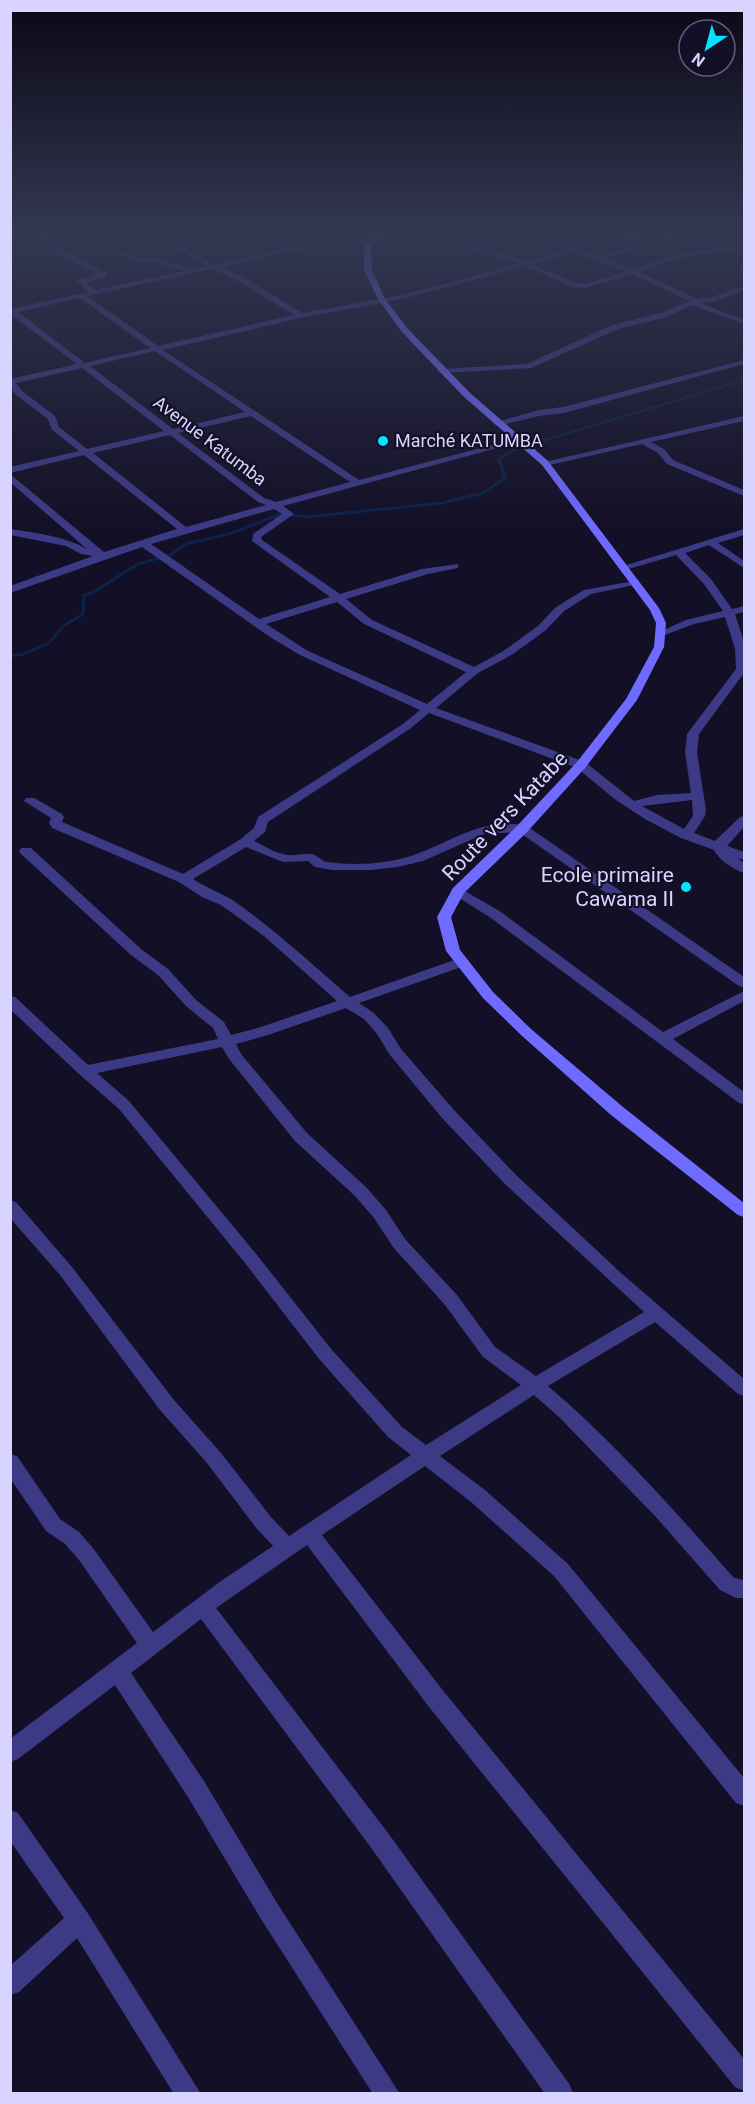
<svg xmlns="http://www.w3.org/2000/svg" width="755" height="2104" viewBox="0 0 755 2104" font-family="Roboto,sans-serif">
	<rect width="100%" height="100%" fill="#130f26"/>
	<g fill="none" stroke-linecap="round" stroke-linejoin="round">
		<!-- stream-far1 -->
		<path stroke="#0c2248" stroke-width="2" d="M539 442 744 380"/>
		<!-- stream -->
		<path stroke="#0c2248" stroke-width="3" d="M10 656 24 654 49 643 62 627 83 614 84 595 94 592 138 564 170 555 186 544 229 534 281 514 307 517 442 503 483 493 505 478 499 459 518 448 544 440"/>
		<!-- street -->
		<g fill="#3d3a85" fill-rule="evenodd">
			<path d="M36 234H43L68 253 107 273V277L86 282 95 290 185 271 151 261 137 263 116 253 118 250 138 259 151 257 194 269 207 266 152 234H159L214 264 339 237 382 234 379 236 339 241 220 267 244 277 302 313 402 295 519 264 415 234H424L512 255 526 262 567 250 546 243 521 240 523 237 547 239 574 248 622 234H631L647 240 676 234H686L606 258 633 269 676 254 744 244V248L678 258 639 272 697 299 709 298 744 286V290L713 302 700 303 744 320V324L692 305 667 317 618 329 531 368 441 373 437 371 441 369 527 364 612 325 661 313 690 301 632 274 584 288 572 287 525 266 402 299 301 318 163 350 359 480 519 438V442L283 506 294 514 261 537 262 540 340 594 422 569 458 564V568L428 574 346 599 372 620 474 667 505 650 538 626 556 607 584 590 639 580V584L591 594 564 611 546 630 513 654 478 673 436 708 585 762 634 801 657 795 691 793 685 752 687 734 736 669 735 649 725 617 694 624 662 636 657 633 686 620 723 611 704 584 676 555 625 570 620 567 744 529V535L718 543 744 561V568L709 545 685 553 711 579 732 609 744 606V612L735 614 744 642V673L699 734 697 752 706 810 705 816 694 833 715 841 740 817 744 816V827L727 846 744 852V860L737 858 744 863V873C734 870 719 860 714 850L681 838 645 819 616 800 577 768 429 713 411 728 268 822 265 832 254 841C265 846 276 854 288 855 296 856 303 853 311 854 318 855 321 861 327 862 353 866 388 864 414 855 451 842 484 816 527 826L744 977V987L739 986 519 832 484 834 423 861 397 867 371 870H332L315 867 308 861 283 862 246 847 193 879C206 888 222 893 234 901 275 930 312 964 350 997L457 959H467L469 962 467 965 359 1003 374 1013 388 1028 401 1049 454 1110 516 1175 621 1273 744 1379V1396L738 1394 655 1322 548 1386C616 1444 675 1511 734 1578L744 1580V1598H736L720 1590 655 1516 559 1417 534 1395 440 1456 485 1490 568 1564 744 1778V1806L736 1803 554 1576 471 1502 425 1466 322 1535 445 1693 744 2059V2091L735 2087 429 1707 307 1545 216 1608 388 1833 570 2085 573 2094H545L372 1849 201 1619 131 1673 204 1781 277 1903 400 2094H373L261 1919 188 1797 115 1685 18 1759 10 1762V1739L137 1643 79 1560 65 1544 46 1531 10 1478V1454L17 1456 60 1519 79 1532 93 1548 153 1632 221 1581 273 1546 257 1529 207 1463 160 1410 60 1275 10 1218V1200L16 1202 72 1267 174 1400 221 1453 271 1517 289 1536 411 1455 388 1437 320 1360 245 1263 119 1109 79 1074 10 1009V996L15 997 88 1065 218 1039 213 1028 186 1006 158 975 131 955 21 854 19 851 21 848H31L141 949 168 969 196 1000 224 1022 231 1035 258 1028 337 1001 264 936 221 905 202 897 179 882 52 828 49 823 51 818 24 801 26 798H34L62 814 64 817 62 822 183 874 241 839 254 828 258 817 403 724 420 710 300 655 270 637 142 547 10 593V586L93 556 81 554 66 546 10 535V529C37 533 64 536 87 549L10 482V474L104 552 177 529 84 455 10 473V467L79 451 52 430 48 419 16 395 10 387V379L77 364 10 314V309L88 292 77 281 97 274 62 257ZM624 237 641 243 599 256 581 250ZM574 252 626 272 584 284 576 283 532 264ZM212 269 238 281 294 315 158 346 87 296ZM80 298 150 348 85 363 18 312ZM155 351 245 412 173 429 90 366ZM82 368 164 431 87 449 59 427 55 416 22 391 16 383ZM251 416 350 482 276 502 264 498 178 433ZM170 435 258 502 266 505 186 527 93 453ZM274 509 282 514 253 534 252 541 330 597 259 619 151 544ZM337 602 364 624 466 672 427 704 308 651 266 624ZM692 800 693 816 684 829 642 806ZM346 1008 364 1019 377 1034 390 1055 442 1118 504 1183 644 1312 536 1376 495 1347 457 1295 405 1239 386 1210 367 1188 307 1133 241 1054 236 1044 268 1035ZM222 1047 229 1059 295 1141 355 1196 374 1218 393 1247 445 1305 483 1357 521 1385 426 1445 402 1427 332 1350 257 1255 129 1101 97 1073Z"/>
			<path d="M741 265H744V272L740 270Z"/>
			<path d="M744 360V364L564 413 539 416 497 426 493 423 539 410 563 407Z"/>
			<path d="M744 416V421L651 442 664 449 673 460 744 490V496L667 464 658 453 642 444 545 466 540 463Z"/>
			<path d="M458 887 501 912 663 1032 744 991V1001L673 1039 744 1092V1104L739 1103 491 918 453 894 451 891 453 888Z"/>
			<path d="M10 1810 18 1813 87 1912 201 2094H174L77 1938 19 1992 10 1995V1966L64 1918 10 1841Z"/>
		</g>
		<!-- secondary -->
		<path fill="#6f6bff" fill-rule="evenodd" d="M376 234H383L371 246 372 270 385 299 408 329 469 392 548 461 659 608 666 623 664 647 637 700 585 768 527 832 464 893 451 917 460 950 493 992 531 1029 623 1107 744 1203V1217L738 1215 611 1115 521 1035 483 998 446 951 437 917 453 888 517 826 577 762 626 699 654 647 656 623 650 610 542 465 463 396 402 332 378 299 364 270V245Z"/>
	</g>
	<!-- sky -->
	<linearGradient id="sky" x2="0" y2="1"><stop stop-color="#0a0815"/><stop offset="0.44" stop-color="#333752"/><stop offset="1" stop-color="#333752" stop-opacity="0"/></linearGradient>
	<rect width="755" height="528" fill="url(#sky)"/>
	<!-- markers -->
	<g fill="#00e5ff" stroke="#130f26" stroke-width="2">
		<circle cx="383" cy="441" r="6"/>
		<circle cx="686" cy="887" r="6"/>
	</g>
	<g text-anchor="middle" stroke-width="4.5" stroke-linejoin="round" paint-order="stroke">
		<!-- far-street labels -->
		<g font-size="18" fill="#d9d4ff" stroke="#130f26">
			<text transform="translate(210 441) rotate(37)" y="6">Avenue Katumba</text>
		</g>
		<!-- far-poi labels -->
		<g font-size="18" fill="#d9d4ff" stroke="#130f26" text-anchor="start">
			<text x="395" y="447">Marché KATUMBA</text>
		</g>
		<!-- street labels -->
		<g font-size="21" fill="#d9d4ff" stroke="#130f26">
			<text transform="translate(505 816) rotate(-46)" y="7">Route vers Katabe</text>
		</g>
		<!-- poi labels -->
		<g font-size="21" fill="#d9d4ff" stroke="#130f26" text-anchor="end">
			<text x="674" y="882">Ecole primaire<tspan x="674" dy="24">Cawama II</tspan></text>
		</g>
	</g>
	<!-- border -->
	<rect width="755" height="2104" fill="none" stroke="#d9d4ff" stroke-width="24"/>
	<!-- north arrow -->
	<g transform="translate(707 48) rotate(216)"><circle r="28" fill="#130f26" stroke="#625e7d" stroke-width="1.5"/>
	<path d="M0-4.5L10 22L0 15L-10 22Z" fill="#00e5ff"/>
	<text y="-9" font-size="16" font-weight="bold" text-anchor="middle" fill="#d9d4ff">N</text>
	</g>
</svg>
